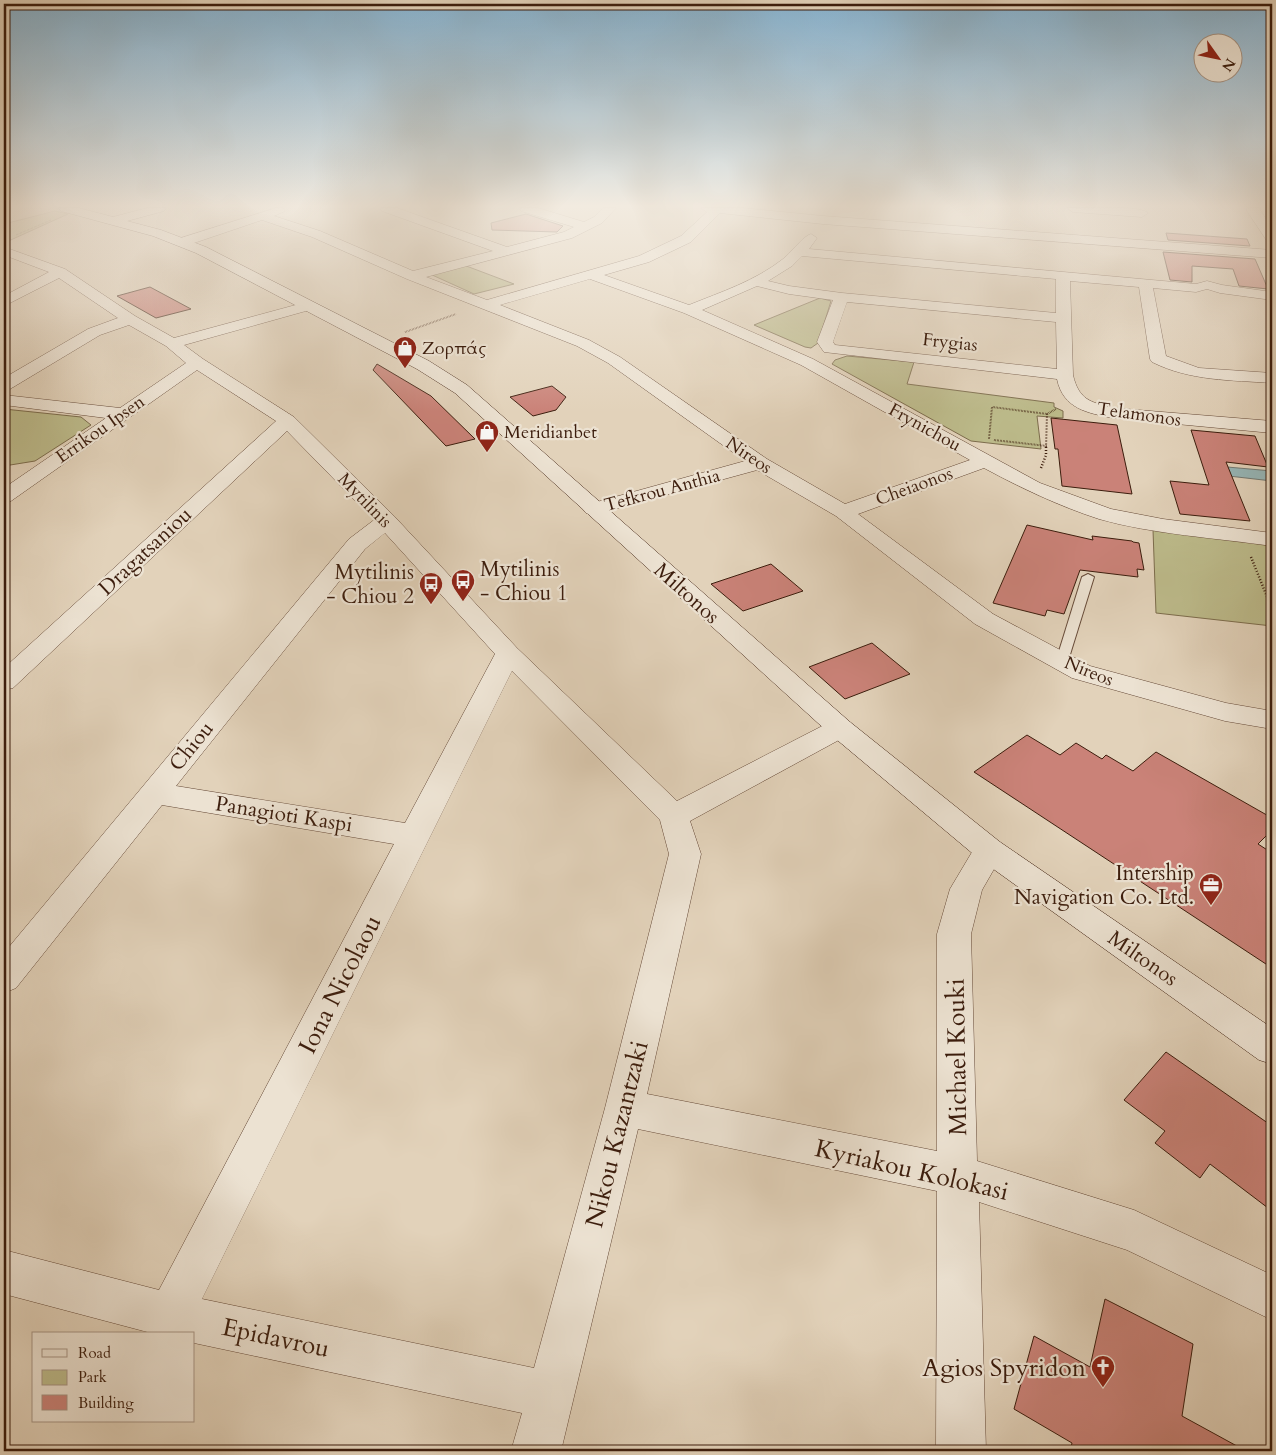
<svg xmlns="http://www.w3.org/2000/svg" width="1276" height="1455" viewBox="0 0 1276 1455" font-family="Cardo,serif">
	<rect width="100%" height="100%" fill="#e2d2ba"/>
	<filter id="stains"><feTurbulence type="fractalNoise" baseFrequency=".004" numOctaves="4"/><feColorMatrix values="0 0 0 0 .2 0 0 0 0 .09 0 0 0 0 .02 0 0 0 .5 -.17"/></filter>
	<radialGradient id="worn" r=".72"><stop offset=".6" stop-color="#630" stop-opacity="0"/><stop offset="1" stop-color="#630" stop-opacity=".3"/></radialGradient>
	<!-- green -->
	<g fill="#bcba8a" stroke="#7c6c4c">
		<path d="M55 211 68 214 4 243V224Z"/>
		<path d="M461 264 514 284 474 294 430 274Z"/>
		<path d="M820 298 831 301 818 343 811 348 805 347 754 325Z"/>
		<path d="M847 356 914 362 907 384 1054 403V407L1063 411V418L1037 416 1041 449 971 441 832 364 835 360Z"/>
		<path d="M4 409 81 417 91 425 35 461 4 466Z"/>
		<path d="M1153 530 1272 545V626L1156 613Z"/>
	</g>
	<!-- water -->
	<path fill="#96b6b7" stroke="#727973" d="M1216 466 1272 471V481L1220 475Z"/>
	<!-- building -->
	<g fill="#ca8278" stroke="#3c1d0d">
		<path d="M526 214 563 226 557 232 492 230 491 223Z"/>
		<path d="M1166 233 1247 239 1250 246 1168 240Z"/>
		<path d="M1163 252 1255 259 1268 289 1239 286 1233 269 1192 266V282L1170 280Z"/>
		<path d="M150 287 191 309 156 318 117 296Z"/>
		<path d="M377 364 431 396 475 439 446 446 373 370Z"/>
		<path d="M552 386 566 397 556 410 533 416 510 397Z"/>
		<path d="M1051 418 1117 425 1132 494 1062 486 1058 449H1055Z"/>
		<path d="M1191 430 1255 436 1268 467 1226 462 1250 521 1180 514 1170 481 1209 485Z"/>
		<path d="M1027 525 1093 540 1092 536 1132 541 1133 542 1139 543 1144 570 1137 569 1138 577 1080 570 1064 614 1047 610 1045 616 993 603Z"/>
		<path d="M771 564 803 591 743 611 711 584Z"/>
		<path d="M872 643 910 674 845 699 809 667Z"/>
		<path d="M1027 735 1060 755 1076 743 1102 759 1106 755 1133 771 1156 752 1272 818V830L1258 844 1272 853V968L974 772Z"/>
		<path d="M1166 1052 1272 1126V1211L1210 1164 1200 1178 1155 1143 1165 1131 1124 1100Z"/>
		<path d="M1105 1299 1193 1344 1182 1416 1246 1451H1070L1072 1443 1014 1409 1034 1336 1090 1367Z"/>
	</g>
	<g fill="none" stroke-linecap="round" stroke-linejoin="round">
		<!-- lane casing -->
		<g stroke="#664a38" stroke-width="2">
			<path id="lane" d="M1088 574 1094 577 1068 661 1062 665 1057 664 1056 661 1082 577Z"/>
		</g>
		<!-- street casing -->
		<g stroke="#664a38" stroke-width="1">
			<g id="street">
				<path d="M276 208H283L285 211 274 216 320 231 413 271 493 251 382 211 380 208H397L507 247 564 232 574 227 521 211 519 208H538L584 222 594 217 603 208H616L602 223 572 238 426 277 487 300 639 256 681 236 707 212 701 208H742L823 216 1272 250V258L823 224 720 213 691 242 649 262 604 275 689 305C721 292 755 281 783 259 791 253 803 236 811 234L817 238 809 249 1196 284 1207 281 1222 285 1272 292V300L1220 293 1207 289 1196 292 1153 288 1166 356 1199 368 1272 373V383C1231 380 1190 381 1152 362L1150 359 1139 287 1070 281 1073 375C1079 400 1090 402 1113 408L1272 421V433L1113 418C1088 413 1063 409 1057 379L824 352 817 342 833 300 789 294 757 286 702 310 813 359 1040 483 1111 509 1163 519 1272 533V546C1217 538 1151 534 1099 519 1059 506 1021 488 984 468L858 514 993 614 1090 666 1226 703 1272 711V729L1225 721 1072 678 975 624 836 516 757 470 600 513 593 515 586 513 583 509 586 505 745 461 608 363 577 346 407 279 312 237 262 220 188 245H178L177 242 178 239ZM802 256 1056 279V313L842 293 789 286 768 281 792 266ZM590 279 684 313 801 365 970 460 845 504 767 459 620 357 589 340 500 305ZM847 302 1056 322 1057 369 835 345 833 342Z"/>
				<path d="M1067 208C1082 208 1140 205 1148 213L1142 217 1073 212Z"/>
				<path d="M1247 208H1259L1272 229V242L1267 241 1247 211Z"/>
				<path d="M4 247 65 269 135 316 174 338 303 303H313L315 306 313 309 184 345 203 359 294 417 394 516 517 648 677 801 830 722 840 719 850 722 854 728 850 734 690 821 701 854 647 1094 937 1151V934L950 889 978 842 989 838 1000 842 1005 850 982 890 971 934 977 1161 1134 1210 1272 1275V1320L1127 1250 979 1202 986 1451H936L937 1191 638 1129 561 1451H511L522 1413 194 1343V1334H155L4 1294V1250L159 1290 394 844 162 805 16 988 4 993V953L349 539 374 520 287 431 13 688 4 690V668L276 421 197 370 11 501 4 503V488L106 418 4 405V395L120 408 186 363 166 346 129 325 100 335 10 389 4 390V378L88 329 118 318 59 278 4 306V296L49 272 4 255ZM385 533 495 654 405 823 176 786 365 549ZM512 671 660 820 669 854 605 1108 534 1368 202 1299Z"/>
			</g>
		</g>
		<!-- secondary casing -->
		<g stroke="#3c1d0d" stroke-width="1">
			<path id="secondary" d="M59 208H79L113 217 147 208H166L164 211 127 221 161 230 206 247 429 361 467 385 850 722 1000 842 1272 1028V1064L1259 1060 978 858 830 734 455 393 417 369 196 253 153 236 61 211Z"/>
		</g>
		<!-- path-far2 -->
		<path stroke="#3c1d0d" stroke-width="1" stroke-dasharray="0.5 1" stroke-linecap="butt" d="M16 235 51 220"/>
		<!-- path-far1 -->
		<g stroke="#3c1d0d" stroke-width="2" stroke-dasharray="0.5 1" stroke-linecap="butt">
			<path d="M405 332 456 314"/>
			<path d="M989 439 992 407 1047 414"/>
			<path d="M994 440 1047 446"/>
			<path d="M1046 448 1047 414 1056 409"/>
		</g>
		<!-- path -->
		<g stroke="#3c1d0d" stroke-width="2.5" stroke-dasharray="1 2" stroke-linecap="butt">
			<path d="M1041 468 1046 455V447"/>
			<path d="M1251 557 1272 609"/>
		</g>
		<!-- lane -->
		<use href="#lane" fill="#ece2d2" fill-rule="evenodd"/>
		<!-- street -->
		<use href="#street" fill="#ece2d2" fill-rule="evenodd"/>
		<!-- secondary -->
		<use href="#secondary" fill="#ece2d2" fill-rule="evenodd"/>
	</g>
	<!-- sky -->
	<linearGradient id="sky" x2="0" y2="1"><stop stop-color="#87b5d4"/><stop offset="0.5" stop-color="#f2ebe0"/><stop offset="1" stop-color="#f2ebe0" stop-opacity="0"/></linearGradient>
	<rect width="1276" height="412" fill="url(#sky)"/>
	<!-- icons -->
	<defs>
		<g id="shop-pin" transform="scale(1.25)"><path d="M0 17L-7.5 6A9.5 9.5 0 1 1 7.5 6Z" fill="#8f2418" stroke="#ece2d2"/><path d="M-5-2.5h2.3a2.7 3.5 0 0 1 5.4 0H5L5.5 6h-11ZM-1.5-2.5h3a1.5 2.3 0 0 0-3 0Z" fill="#fff"/></g>
		<g id="bus-pin" transform="scale(1.25)"><path d="M0 17L-7.5 6A9.5 9.5 0 1 1 7.5 6Z" fill="#8f2418" stroke="#ece2d2"/><path d="M-5-6H5V4H4V6H2V4H-2V6H-4V4H-5ZM-3.5-4V0h7V-4ZM-3.5 1.2v1.5H-2V1.2ZM2 1.2v1.5H3.5V1.2Z" fill="#fff"/></g>
		<g id="office-pin" transform="scale(1.25)"><path d="M0 17L-7.5 6A9.5 9.5 0 1 1 7.5 6Z" fill="#8f2418" stroke="#ece2d2"/><path d="M-6-3h4V-5.5h4V-3h4V5H-6ZM-1-4.5V-3h2v-1.5ZM-6 0V1H6V0Z" fill="#fff"/></g>
		<g id="church-pin" transform="scale(1.25)"><path d="M0 17L-7.5 6A9.5 9.5 0 1 1 7.5 6Z" fill="#8f2418" stroke="#ece2d2"/><path d="M-1.2-6h2.4v3.5h3.3v2.4h-3.3V6h-2.4V-.1h-3.3v-2.4h3.3Z" fill="#fff"/></g>
	</defs>
	<g fill-rule="evenodd">
		<use href="#shop-pin" x="405" y="348"/>
		<use href="#shop-pin" x="487" y="432"/>
		<use href="#bus-pin" x="463" y="581"/>
		<use href="#bus-pin" x="431" y="584"/>
		<use href="#office-pin" x="1211" y="885"/>
		<use href="#church-pin" x="1103" y="1367"/>
	</g>
	<g text-anchor="middle" stroke-width="4.5" stroke-linejoin="round" paint-order="stroke">
		<!-- far-street labels -->
		<g font-size="18" fill="#3c1d0d" stroke="#ece2d2">
			<text transform="translate(950 342) rotate(6)" y="6">Frygias</text>
			<text transform="translate(1139 414) rotate(8)" y="6">Telamonos</text>
			<text transform="translate(925 427) rotate(29)" y="6">Frynichou</text>
			<text transform="translate(100 429) rotate(-35)" y="6">Errikou Ipsen</text>
			<text transform="translate(749 455) rotate(34)" y="6">Nireos</text>
			<text transform="translate(914 486) rotate(-20)" y="6">Cheiaonos</text>
			<text transform="translate(662 490) rotate(-15)" y="6">Tefkrou Anthia</text>
			<text transform="translate(365 500) rotate(46)" y="6">Mytilinis</text>
			<text transform="translate(1089 671) rotate(22)" y="6">Nireos</text>
		</g>
		<!-- far-poi labels -->
		<g font-size="18" fill="#3c1d0d" stroke="#ece2d2" text-anchor="start">
			<text x="422" y="354">Ζορπάς</text>
			<text x="504" y="438">Meridianbet</text>
		</g>
		<!-- street labels -->
		<g font-size="21" fill="#3c1d0d" stroke="#ece2d2">
			<text transform="translate(145 551) rotate(-43)" y="7">Dragatsaniou</text>
			<text transform="translate(687 593) rotate(42)" y="7">Miltonos</text>
			<text transform="translate(191 746) rotate(-51)" y="7">Chiou</text>
			<text transform="translate(284 814) rotate(9)" y="7">Panagioti Kaspi</text>
			<text transform="translate(1143 958) rotate(35)" y="7">Miltonos</text>
		</g>
		<!-- poi labels -->
		<g font-size="21" fill="#3c1d0d" stroke="#ece2d2" text-anchor="end">
			<text x="480" y="576" text-anchor="start">Mytilinis<tspan x="480" dy="24">- Chiou 1</tspan></text>
			<text x="414" y="579">Mytilinis<tspan x="414" dy="24">- Chiou 2</tspan></text>
			<text x="1194" y="880">Intership<tspan x="1194" dy="24">Navigation Co. Ltd.</tspan></text>
		</g>
		<!-- near-street labels -->
		<g font-size="25" fill="#3c1d0d" stroke="#ece2d2">
			<text transform="translate(339 984) rotate(-63)" y="9">Iona Nicolaou</text>
			<text transform="translate(956 1057) rotate(-91)" y="9">Michael Kouki</text>
			<text transform="translate(616 1134) rotate(-76)" y="9">Nikou Kazantzaki</text>
			<text transform="translate(912 1169) rotate(13)" y="9">Kyriakou Kolokasi</text>
			<text transform="translate(276 1337) rotate(12)" y="9">Epidavrou</text>
		</g>
		<!-- near-poi labels -->
		<g font-size="25" fill="#3c1d0d" stroke="#ece2d2" text-anchor="end">
			<text x="1086" y="1376">Agios Spyridon</text>
		</g>
	</g>
	<!-- margin -->
	<rect width="1276" height="1455" fill="none" stroke="#e2d2ba" stroke-width="20"/>
	<rect x="5" y="5" width="1266" height="1445" fill="none" stroke="#3c1d0d" stroke-width="2.5"/>
	<rect x="10" y="10" width="1256" height="1435" fill="none" stroke="#3c1d0d"/>
	<!-- legend -->
	<rect x="32" y="1332" width="162" height="90" fill="#ece2d2" stroke="#a69383"/>
	<rect x="42" y="1349" width="25" height="8" fill="#ece2d2" stroke="#a69383"/>
	<text x="78" y="1358" font-size="15" fill="#3c1d0d">Road</text>
	<rect x="42" y="1370" width="25" height="15" fill="#bcba8a" stroke="#a69383"/>
	<text x="78" y="1382" font-size="15" fill="#3c1d0d">Park</text>
	<rect x="42" y="1395" width="25" height="15" fill="#ca8278" stroke="#a69383"/>
	<text x="78" y="1408" font-size="15" fill="#3c1d0d">Building</text>
	<!-- north arrow -->
	<g transform="translate(1218 58) rotate(123)"><circle r="24" fill="#ece2d2" stroke="#a69383"/>
	<path d="M0-4L9 19L0 12L-9 19Z" fill="#8f2418"/>
	<text y="-8" font-size="14" font-weight="bold" text-anchor="middle" fill="#3c1d0d">N</text>
	</g>
	<rect width="100%" height="100%" filter="url(#stains)"/>
	<rect width="100%" height="100%" fill="url(#worn)"/>
</svg>
